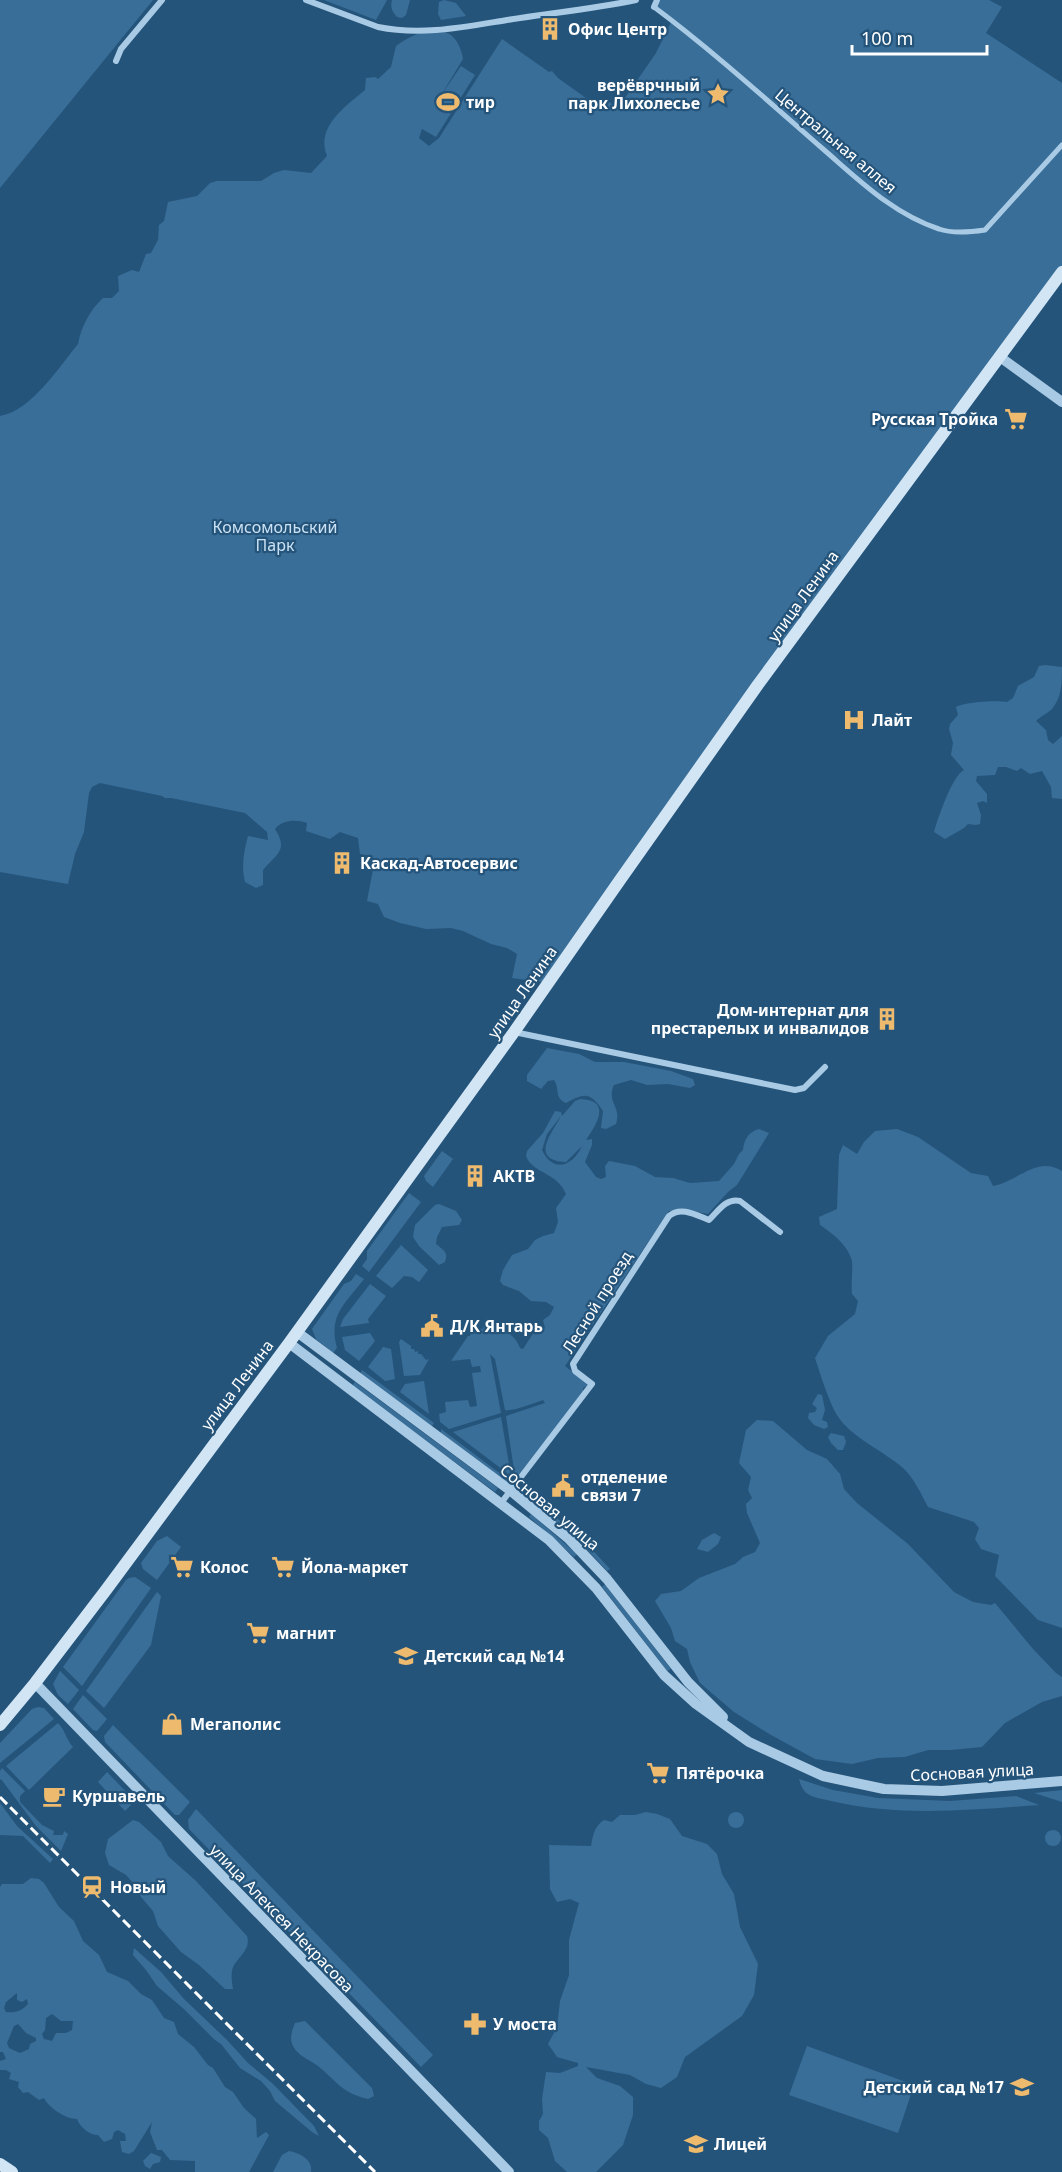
<svg xmlns="http://www.w3.org/2000/svg" width="1062" height="2172" viewBox="0 0 1062 2172" font-family="'Noto Sans',sans-serif">
	<rect width="100%" height="100%" fill="#25547b"/>
	<!-- green -->
	<g fill="#396e98" fill-rule="evenodd">
		<path d="M0 0H153L0 188Z"/>
		<path d="M324 0H387L376 20Z"/>
		<path d="M392 0H410L406 15 402 18 397 17C392 11 390 8 392 0Z"/>
		<path d="M444 0 456 3 466 16 441 20 438 14 439 2Z"/>
		<path d="M657 0H989L1002 7 986 33 1062 83V272L548 983 512 978 517 954 507 948 491 944 463 931 451 928 426 929 400 923 384 917 378 904 367 901 375 859 370 856 360 854 358 838 340 832 330 839 306 831 307 823C296 819 282 820 275 829 289 851 276 854 263 870V885L256 888 245 882C241 866 244 851 248 836L268 840 267 832 245 813 171 798H165L162 796 100 783 92 787 89 793 84 832 75 854 68 884 0 872V416C31 411 59 367 78 344 81 327 90 310 103 298H112L119 291 118 276 132 270 139 272 146 254 151 253 158 240 159 225 164 221 168 202 197 196 210 183 217 181H261L274 173 284 170 311 173 327 156C315 127 346 106 365 90L366 78 375 77 378 79 391 67 396 46C421 28 456 18 463 59L440 97 461 66 475 75 436 137 422 129 419 138 429 146 439 138 502 39 549 72 552 71 558 78 604 111 609 102 618 108 656 53 672 20 654 7Z"/>
		<path d="M1045 665 1062 667C1062 682 1062 697 1052 709 1048 713 1041 716 1036 721L1046 730 1048 740 1053 744 1062 736V799L1052 798 1051 787 1042 771 1030 774 1021 768 1017 771 1006 767H998L995 775 977 776 976 781 987 794V803L983 801 977 803 981 815 980 824 976 825 968 824 964 828 945 839 934 832C938 818 952 776 964 770L951 755 953 743 949 729 950 724 958 715 956 707C965 702 996 700 1007 702L1013 698 1018 686 1034 677 1039 666Z"/>
		<path d="M547 1048 579 1054 595 1062H624L671 1071 693 1079 695 1085 690 1088 668 1084 647 1085 631 1080 614 1085C606 1102 622 1107 616 1124L606 1129 601 1128 603 1111C590 1091 584 1093 566 1103 554 1098 560 1088 554 1080L548 1081 541 1089 527 1081V1075Z"/>
		<path d="M580 1099C612 1100 597 1124 586 1140L592 1139V1145L585 1162 596 1177 601 1179 606 1177 605 1166 609 1161 635 1166 655 1177 673 1178 690 1183 719 1181 734 1164 739 1154 743 1150C744 1140 748 1132 759 1129L769 1133 737 1185 728 1192 708 1214 692 1211H669L565 1366 589 1385 583 1388V1392L517 1477H515L506 1416 545 1403 543 1400C534 1403 512 1412 505 1410L495 1359 490 1354 501 1413 449 1429 440 1422 439 1414 446 1412 445 1402 468 1400 470 1407 477 1406 472 1373 481 1372 480 1366 472 1367 470 1359 451 1361 468 1336H470L471 1329 475 1328 483 1329 486 1318C498 1327 515 1333 520 1348L523 1349 534 1332 545 1328 543 1320 550 1315 554 1307 546 1302 531 1301 519 1291 503 1285 500 1281 503 1270 512 1255 528 1249 535 1240 543 1236 554 1233 558 1222 556 1208 566 1194C557 1172 533 1174 526 1156L527 1151 543 1133 555 1111 561 1112 562 1116 575 1101ZM561 1116C553 1132 528 1160 566 1162L582 1146C573 1166 553 1174 542 1150L547 1134Z"/>
		<path d="M897 1129 918 1137 971 1173 988 1176 993 1186C1017 1182 1037 1155 1062 1171V1628L1038 1620 995 1576 999 1555 981 1549 975 1539 979 1528 974 1522 928 1507C921 1494 914 1478 903 1468 884 1451 850 1437 837 1415 829 1402 820 1373 815 1358L828 1336 855 1314 858 1301 852 1294C851 1285 853 1268 852 1261 848 1245 832 1233 820 1225L819 1217 837 1209 839 1155 843 1145 857 1154 864 1142 875 1131Z"/>
		<path d="M442 1151 453 1159 433 1187 426 1181 424 1176Z"/>
		<path d="M409 1193 421 1202 369 1272 362 1266 367 1259V1251Z"/>
		<path d="M439 1204 456 1211 462 1220 459 1225 442 1227 437 1237 436 1244C443 1250 449 1252 445 1262L439 1265 419 1246 413 1237 415 1225 435 1205Z"/>
		<path d="M401 1245 428 1270 419 1282 412 1277 404 1276 392 1288 376 1276Z"/>
		<path d="M356 1274 364 1279C345 1304 328 1315 337 1348L333 1353 316 1339 312 1329 344 1284 351 1281Z"/>
		<path d="M370 1284 386 1296 368 1319 369 1323 340 1327 343 1319Z"/>
		<path d="M370 1333 375 1341 359 1361 345 1350 342 1337Z"/>
		<path d="M401 1339 411 1346V1349H414L415 1352 418 1351V1354H421L426 1360 429 1359 420 1375 404 1376 399 1342Z"/>
		<path d="M383 1347 391 1349 395 1379 385 1381 368 1367Z"/>
		<path d="M362 1370 434 1423 432 1426 360 1374Z"/>
		<path d="M424 1381 429 1414 400 1392 405 1384Z"/>
		<path d="M355 1382 498 1488 495 1492 352 1386Z"/>
		<path d="M818 1394 822 1395 825 1410 822 1420 827 1422 828 1427 824 1429 814 1425 808 1418 809 1413 815 1412 817 1408 812 1404Z"/>
		<path d="M501 1417 511 1476 453 1432Z"/>
		<path d="M757 1420 773 1421 807 1450 827 1459 840 1474 844 1489 857 1503 908 1544 954 1592 973 1602 991 1605 995 1603 1033 1649 1056 1673 1062 1677V1696L1042 1702 1005 1723 982 1747 951 1750H928L905 1757 878 1758 852 1764 815 1759 771 1735 734 1712 700 1683 690 1662 687 1649 675 1641 671 1628 655 1601 661 1594 681 1591 699 1578 735 1564 743 1557 755 1552 760 1543 747 1513 746 1504 752 1498 748 1490 751 1477 739 1463 746 1430Z"/>
		<path d="M441 1429 510 1481 508 1484 441 1433Z"/>
		<path d="M831 1433 844 1436 846 1442 843 1450H838L831 1443 828 1437Z"/>
		<path d="M539 1503 585 1542 610 1569 607 1571 582 1544 537 1506Z"/>
		<path d="M531 1514 577 1554 574 1557 529 1517Z"/>
		<path d="M714 1533 721 1537 718 1544 708 1552 697 1549 702 1540Z"/>
		<path d="M167 1536 181 1547 157 1580 143 1569 141 1563 157 1541Z"/>
		<path d="M135 1577 151 1588 82 1686 63 1667 126 1580 129 1578Z"/>
		<path d="M605 1584 671 1669 667 1671 602 1587Z"/>
		<path d="M157 1592 161 1596 151 1645 104 1708 86 1691Z"/>
		<path d="M60 1671 79 1690 68 1704 58 1695 53 1684Z"/>
		<path d="M83 1695 107 1719 97 1731 93 1730 73 1709Z"/>
		<path d="M38 1707 44 1708 54 1719 0 1763V1743L32 1709Z"/>
		<path d="M58 1723C65 1730 66 1739 73 1747L29 1790 6 1766Z"/>
		<path d="M113 1725 190 1802 179 1815H175L105 1742 104 1736Z"/>
		<path d="M2 1768 25 1791 20 1796V1802L42 1825 54 1831 53 1835H63L64 1831 68 1834 61 1851 36 1826 1 1779 0 1780V1771Z"/>
		<path d="M107 1772 133 1799 131 1805 125 1811 98 1782Z"/>
		<path d="M799 1779 833 1790 878 1798 950 1801 1016 1796 1039 1805C969 1810 900 1817 831 1801 823 1799 812 1798 805 1792 802 1788 800 1784 799 1779Z"/>
		<path d="M1062 1790V1802L1034 1793Z"/>
		<path d="M0 1803 17 1826 53 1859 50 1863 23 1836 0 1835Z"/>
		<path d="M196 1809 433 2055 421 2067 189 1829 188 1820Z"/>
		<circle cx="736" cy="1820" r="8"/>
		<path d="M646 1812 657 1814 670 1819 682 1836 707 1844 717 1854 722 1874 734 1894 740 1927 758 1964 754 1995 742 2016 685 2057 677 2077 661 2088 646 2084 630 2075 586 2067 597 2078 620 2086 633 2097V2115L623 2145 596 2172H567L555 2161 548 2138 539 2130V2121L543 2114 542 2099 546 2072 560 2073 578 2066V2063L557 2057 548 2044 557 2027 560 2001 569 1975V1940L579 1903 570 1899 557 1902 550 1889 549 1845 591 1846C593 1836 594 1826 604 1820L612 1822 620 1815H635Z"/>
		<path d="M133 1820 139 1822 161 1842 168 1856 196 1881 247 1936C251 1948 240 1956 234 1965 230 1972 232 1982 233 1989H225L199 1965 181 1952 158 1926 153 1911 141 1897 134 1884 126 1875 109 1865 105 1853 108 1839Z"/>
		<circle cx="1053" cy="1838" r="8"/>
		<path d="M31 1878 39 1879 44 1883 59 1907 74 1921 83 1941 99 1955 107 1972 128 1981 141 1994 152 2000 164 2018 174 2022 178 2034 194 2047 208 2065 213 2068 225 2087 233 2092 244 2108 256 2119 257 2138 266 2132 269 2135 249 2172H195V2161L170 2160 162 2150H157L150 2132 152 2122 134 2151 129 2154 122 2152 120 2141H126L125 2134 118 2130 114 2132 112 2139 104 2142 98 2135C89 2135 80 2127 77 2119 66 2119 49 2108 44 2098L39 2100 28 2092 23 2093 18 2087 19 2082 9 2079 11 2073 6 2070H0V2061L6 2059 3 2052H0V1887L2 1884H23ZM17 1993V2000L22 2002 27 1999 28 2004C22 2011 15 2013 6 2012L4 2008 6 2002ZM52 2014 61 2021H73L72 2030 66 2033H56L52 2041 44 2039 42 2034 45 2030 46 2018ZM18 2024 26 2033 36 2038V2041L30 2044 29 2049 20 2053 9 2048 7 2043 14 2026Z"/>
		<path d="M134 1948 161 1972 184 1999 227 2040 248 2063 272 2083 314 2126 319 2136 312 2132 275 2101 270 2091 261 2081 240 2068 221 2044 215 2040 185 2010 157 1986 146 1970 133 1955Z"/>
		<path d="M305 2021 372 2088 374 2096 368 2099C340 2092 338 2082 318 2066 310 2060 298 2056 293 2046 289 2038 292 2031 295 2023Z"/>
		<path d="M807 2046 914 2085 898 2133 789 2095Z"/>
		<path d="M289 2151C300 2153 313 2160 311 2172H273L282 2155Z"/>
		<path d="M151 2153 161 2157 160 2162 153 2164 150 2169 145 2166 143 2161Z"/>
	</g>
	<g fill="none" stroke-linecap="round" stroke-linejoin="round">
		<!-- pedestrian -->
		<path stroke="#a9cae4" stroke-width="5" d="M654 7C713 51 768 101 823 149 859 180 893 214 939 229 953 234 971 232 985 230L1062 145"/>
		<!-- minor -->
		<g stroke="#a9cae4" stroke-width="6">
			<path d="M306 0 378 27C421 36 464 27 507 20 550 13 593 9 636 0"/>
			<path d="M654 7 657 0"/>
			<path d="M116 61 121 49 162 0"/>
			<path d="M514 1032 795 1090 804 1088 825 1067"/>
			<path d="M501 1503 592 1384 575 1371 573 1364 669 1216C681 1206 696 1215 709 1220 719 1210 726 1198 740 1201L780 1232"/>
		</g>
		<!-- tertiary -->
		<g stroke="#a9cae4" stroke-width="10">
			<path d="M1000 357 1062 402"/>
			<path d="M297 1332 511 1491 569 1539 607 1579 688 1682 723 1717"/>
			<path d="M289 1343 549 1540 596 1588 664 1675 696 1704 749 1742 823 1776 884 1789 942 1791 1062 1781"/>
			<path d="M35 1683 509 2172"/>
		</g>
		<!-- secondary -->
		<g stroke="#d2e5f4" stroke-width="12">
			<path d="M0 1725 35 1683 106 1590 289 1343 514 1032 620 880 757 686 1062 272"/>
			<path d="M0 2164 12 2172"/>
		</g>
		<!-- rail -->
		<path stroke="#fff" stroke-width="3" stroke-dasharray="10 4.5" stroke-linecap="butt" d="M0 1797 375 2172"/>
	</g>
	<!-- icons -->
	<defs>
		<g id="building-bare" transform="scale(1.8)"><path d="M-4-6H4V6H1V3H-1V6H-4ZM-2.5-4.3h1.7v1.8h-1.7ZM.8-4.3h1.7v1.8H.8ZM-2.5-1h1.7V.8h-1.7ZM.8-1h1.7V.8H.8Z" fill="#eeba6e" stroke="#25547b" stroke-width="2.5" paint-order="stroke"/></g>
		<g id="sight-bare" transform="scale(1.8)"><path d="M0-6L1.8-2.2L6-1.7L2.9 1.2L3.7 5.4L0 3.3L-3.7 5.4L-2.9 1.2L-6-1.7L-1.8-2.2Z" fill="#eeba6e" stroke="#25547b" stroke-width="2.5" paint-order="stroke"/></g>
		<g id="stadium-bare" transform="scale(1.8)"><path d="M0-5a6.5 5 0 1 0 0 10a6.5 5 0 1 0 0-10ZM-3.5-1.8h7v3.6h-7Z" fill="#eeba6e" stroke="#25547b" stroke-width="2.5" paint-order="stroke"/></g>
		<g id="supermarket-bare" transform="scale(1.8)"><path d="M-6-5.5h2.5l.6 2H6L4.5 2H-2.5L-4.4-4H-6ZM-1.5 3.2a1.3 1.3 0 1 0 .1 0ZM3 3.2a1.3 1.3 0 1 0 .1 0Z" fill="#eeba6e" stroke="#25547b" stroke-width="2.5" paint-order="stroke"/></g>
		<g id="hospital-bare" transform="scale(1.8)"><path d="M-5-5h3v3.5h4V-5h3V5h-3V1.5h-4V5h-3Z" fill="#eeba6e" stroke="#25547b" stroke-width="2.5" paint-order="stroke"/></g>
		<g id="civic-bare" transform="scale(1.8)"><path d="M-.6-6.5H3V-4.5H.6V-3L4-1V1h2V6H-6V1h2V-1L-.6-3ZM-1.2 2.5V6h2.4V2.5Z" fill="#eeba6e" stroke="#25547b" stroke-width="2.5" paint-order="stroke"/></g>
		<g id="school-bare" transform="scale(1.8)"><path d="M0-5L7-2L0 1L-7-2ZM-4 1L0 2.5L4 1V4Q0 6-4 4Z" fill="#eeba6e" stroke="#25547b" stroke-width="2.5" paint-order="stroke"/></g>
		<g id="shop-bare" transform="scale(1.8)"><path d="M-5-2.5h2.3a2.7 3.5 0 0 1 5.4 0H5L5.5 6h-11ZM-1.5-2.5h3a1.5 2.3 0 0 0-3 0Z" fill="#eeba6e" stroke="#25547b" stroke-width="2.5" paint-order="stroke"/></g>
		<g id="cafe-bare" transform="scale(1.8)"><path d="M-5.5-4.5H6V0H3Q3 3.5 0 3.5H-2.5Q-5.5 3.5-5.5 0ZM3-3.2v2h1.7v-2ZM-6 4.5H4V6H-6Z" fill="#eeba6e" stroke="#25547b" stroke-width="2.5" paint-order="stroke"/></g>
		<g id="station-bare" transform="scale(1.8)"><path d="M-3-6H3Q5-6 5-4V2Q5 4 3 4L4.5 6H3L1.5 4h-3L-3 6H-4.5L-3 4Q-5 4-5 2V-4Q-5-6-3-6ZM-3.5-4v3h7v-3ZM-3.5 1v1.5H-2V1ZM2 1v1.5H3.5V1Z" fill="#eeba6e" stroke="#25547b" stroke-width="2.5" paint-order="stroke"/></g>
		<g id="pharmacy-bare" transform="scale(1.8)"><path d="M-2-6h4v4h4v4h-4v4h-4v-4h-4v-4h4Z" fill="#eeba6e" stroke="#25547b" stroke-width="2.5" paint-order="stroke"/></g>
	</defs>
	<g fill-rule="evenodd">
		<use href="#building-bare" x="550" y="29"/>
		<use href="#sight-bare" x="718" y="94"/>
		<use href="#stadium-bare" x="448" y="102"/>
		<use href="#supermarket-bare" x="1016" y="419"/>
		<use href="#hospital-bare" x="854" y="720"/>
		<use href="#building-bare" x="342" y="863"/>
		<use href="#building-bare" x="887" y="1019"/>
		<use href="#building-bare" x="475" y="1176"/>
		<use href="#civic-bare" x="432" y="1326"/>
		<use href="#civic-bare" x="563" y="1486"/>
		<use href="#supermarket-bare" x="182" y="1567"/>
		<use href="#supermarket-bare" x="283" y="1567"/>
		<use href="#supermarket-bare" x="258" y="1633"/>
		<use href="#school-bare" x="406" y="1656"/>
		<use href="#shop-bare" x="172" y="1724"/>
		<use href="#supermarket-bare" x="658" y="1773"/>
		<use href="#cafe-bare" x="54" y="1796"/>
		<use href="#station-bare" x="92" y="1887"/>
		<use href="#pharmacy-bare" x="475" y="2024"/>
		<use href="#school-bare" x="1022" y="2087"/>
		<use href="#school-bare" x="696" y="2144"/>
	</g>
	<g text-anchor="middle" stroke-width="4.5" stroke-linejoin="round" paint-order="stroke">
		<!-- poi labels -->
		<g font-size="16" font-weight="bold" fill="#fff" stroke="#25547b" text-anchor="start">
			<text x="568" y="35">Офис Центр</text>
			<text x="700" y="91" text-anchor="end">верёврчный<tspan x="700" dy="18">парк Лихолесье</tspan></text>
			<text x="466" y="108">тир</text>
			<text x="998" y="425" text-anchor="end">Русская Тройка</text>
			<text x="872" y="726">Лайт</text>
			<text x="360" y="869">Каскад-Автосервис</text>
			<text x="869" y="1016" text-anchor="end">Дом-интернат для<tspan x="869" dy="18">престарелых и инвалидов</tspan></text>
			<text x="493" y="1182">АКТВ</text>
			<text x="450" y="1332">Д/К Янтарь</text>
			<text x="581" y="1483">отделение<tspan x="581" dy="18">связи 7</tspan></text>
			<text x="200" y="1573">Колос</text>
			<text x="301" y="1573">Йола-маркет</text>
			<text x="276" y="1639">магнит</text>
			<text x="424" y="1662">Детский сад №14</text>
			<text x="190" y="1730">Мегаполис</text>
			<text x="676" y="1779">Пятёрочка</text>
			<text x="72" y="1802">Куршавель</text>
			<text x="110" y="1893">Новый</text>
			<text x="493" y="2030">У моста</text>
			<text x="1004" y="2093" text-anchor="end">Детский сад №17</text>
			<text x="714" y="2150">Лицей</text>
		</g>
		<!-- street labels -->
		<g font-size="16" fill="#fff" stroke="#25547b">
			<text transform="translate(836 141) rotate(40)" y="6">Центральная аллея</text>
			<text transform="translate(803 596) rotate(-54)" y="6">улица Ленина</text>
			<text transform="translate(522 992) rotate(-55)" y="6">улица Ленина</text>
			<text transform="translate(597 1302) rotate(-58)" y="6">Лесной проезд</text>
			<text transform="translate(237 1385) rotate(-53)" y="6">улица Ленина</text>
			<text transform="translate(550 1507) rotate(40)" y="6">Сосновая улица</text>
			<text transform="translate(972 1772) rotate(-3)" y="6">Сосновая улица</text>
			<text transform="translate(282 1918) rotate(46)" y="6">улица Алексея Некрасова</text>
		</g>
		<!-- park labels -->
		<g font-size="16" fill="#cbe2f4" stroke="#25547b">
			<text x="275" y="533">Комсомольский<tspan x="275" dy="18">Парк</tspan></text>
		</g>
	</g>
	<!-- scale -->
	<path d="M852 45v9h135v-9" fill="none" stroke="#ffffff" stroke-width="3"/>
	<text x="861" y="45" font-size="18" fill="#ffffff" stroke="#25547b" stroke-width="4.5" paint-order="stroke">100 m</text>
</svg>
